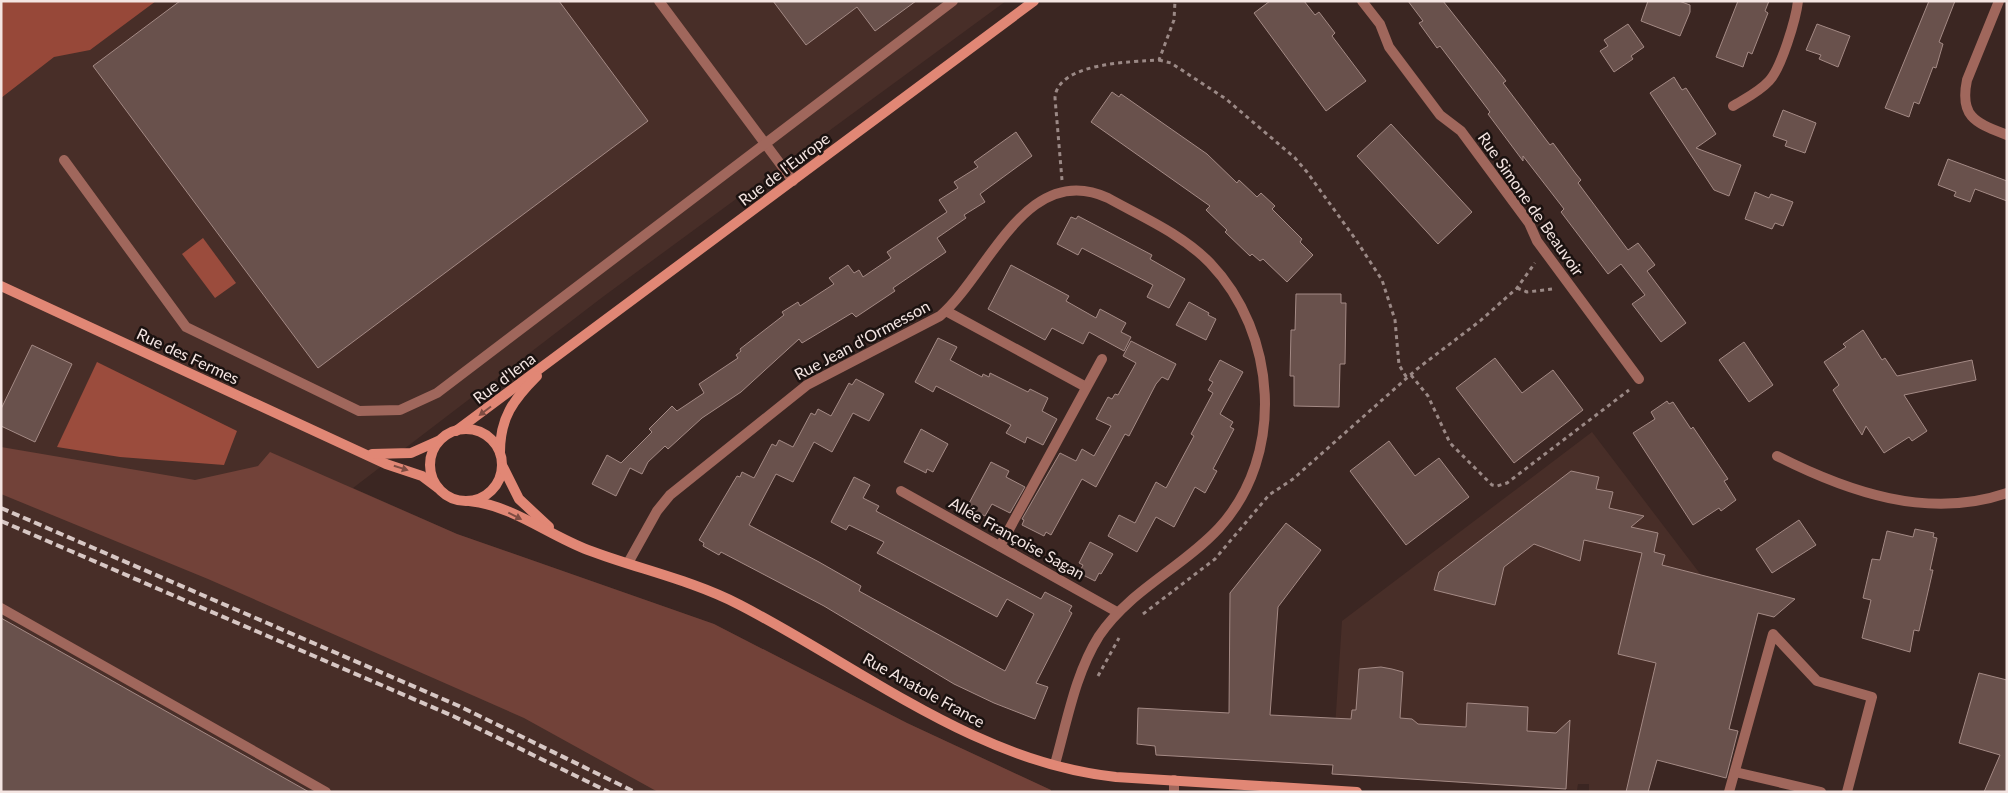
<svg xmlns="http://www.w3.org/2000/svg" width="2008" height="793" viewBox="0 0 2008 793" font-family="Lato,sans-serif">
	<rect width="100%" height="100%" fill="#3b2622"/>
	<!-- built -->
	<g fill="#482e28">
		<path d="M1 1H1006L604 296 353 488 457 534 714 624 907 723 1051 790V792H1Z"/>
		<path d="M1592 432 1701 575 1648 792 1589 791V784H1578L1577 790 1332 774 1342 621Z"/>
	</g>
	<!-- green -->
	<path fill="#724239" d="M1 447 195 480 258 466 270 452 457 534 714 624 907 723 1051 790V792H658L524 718 208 579 1 494Z"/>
	<!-- forest -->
	<path fill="#974839" d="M1 1H156L90 50 54 57 1 98Z"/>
	<!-- water -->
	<g fill="#9b4c3d">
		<path d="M203 238 236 283 215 298 182 254Z"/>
		<path d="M97 362 237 431 224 465 120 457 57 447Z"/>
	</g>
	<!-- building -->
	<g fill="#69514c" stroke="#a48a85">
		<path d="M180 1H559L648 121 318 368 93 66Z"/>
		<path d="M773 1H916L875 31 857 7 806 45Z"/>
		<path d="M1270 1H1304L1315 15 1319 12 1335 33 1332 36 1366 81 1326 111 1254 13Z"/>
		<path d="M1408 1H1443L1506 81 1503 83 1550 145 1553 143 1576 174 1581 180 1578 183 1628 250 1638 243 1655 265 1647 271 1686 323 1661 342 1632 304 1645 295 1621 264 1608 274 1561 212 1564 209 1523 156V161L1488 114 1490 112 1440 46 1437 48 1419 23 1423 21Z"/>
		<path d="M1648 1H1679L1690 5V12L1680 36 1641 21Z"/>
		<path d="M1738 1H1769L1765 11 1768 13 1752 54 1748 52 1743 67 1716 57Z"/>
		<path d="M1929 1H1955L1939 42 1943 44 1936 68 1933 67 1919 104 1914 102 1909 117 1885 108Z"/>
		<path d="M1628 24 1644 47 1631 56 1633 59 1614 72 1600 51 1608 46 1604 40Z"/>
		<path d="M1817 24 1850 36 1838 67 1819 59 1821 55 1806 50Z"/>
		<path d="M1674 77 1682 90 1686 88 1716 134 1696 148 1741 165 1729 196 1714 190 1650 93Z"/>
		<path d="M1112 92 1119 97 1121 94 1207 154 1237 183 1239 180 1257 197 1261 193 1275 206 1272 209 1302 239 1300 242 1313 255 1287 282 1263 259 1260 261 1252 254 1250 256 1225 232 1227 230 1206 210 1210 206 1091 122Z"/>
		<path d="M1783 110 1816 123 1805 153 1785 146 1787 141 1773 136Z"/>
		<path d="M1391 124 1472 212 1438 244 1357 156Z"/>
		<path d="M1016 132 1032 156 980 194 985 202 964 215 966 218 937 238 946 252 893 288 895 291 856 317 852 313 802 343 799 339 741 392 702 418 668 449 665 446 648 462 642 474 630 468 616 496 592 484 607 455 621 463 652 432 649 429 672 406 677 411 704 393 699 384 738 358 736 355 741 351 740 349 784 315 782 312 798 302 800 306 834 284 829 278 848 265 854 273 859 270 863 277 891 258 887 252 947 212 939 200 958 188 954 182 978 167 974 162Z"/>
		<path d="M1948 159 2007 181V201L1975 189 1970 202 1954 196 1956 192 1938 185Z"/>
		<path d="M1755 192 1769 198 1771 194 1793 202 1783 226 1775 223 1772 229 1745 219Z"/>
		<path d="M1078 216 1152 255 1150 259 1185 279 1169 308 1147 297 1153 285 1082 248 1078 255 1057 244 1071 217 1076 219Z"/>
		<path d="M1011 265 1069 296 1066 301 1096 318 1100 309 1126 323 1121 332 1131 337 1124 351 1089 332 1083 344 1052 328 1045 340 988 309Z"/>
		<path d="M1296 294H1341V303H1346L1345 364H1340L1339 407 1294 406V376H1290L1291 330H1295Z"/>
		<path d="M1189 302 1209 313 1208 315 1216 319 1206 340 1176 325Z"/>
		<path d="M1863 330 1882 360 1885 358 1897 376 1972 360 1976 380 1904 395 1927 431 1912 441 1909 437 1884 453 1866 426 1862 435 1845 409 1833 390 1839 385 1824 362 1846 347 1843 344Z"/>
		<path d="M938 338 957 347 950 360 982 377 983 374 989 377 990 373 1028 392 1030 389 1048 398 1042 411 1057 419 1043 445 1027 437 1025 443 1006 433 1011 425 936 386 933 392 915 382Z"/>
		<path d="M1131 341 1176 364 1168 380 1162 377 1156 384 1129 436 1125 434 1096 487 1082 479 1051 535 1046 532 1044 536 1022 525 1024 520 1022 519 1060 453 1076 461 1082 449 1094 456 1111 426 1096 419 1108 397 1112 399 1115 394 1118 395 1136 363 1123 356Z"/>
		<path d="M1744 342 1773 385 1749 402 1719 360Z"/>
		<path d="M32 345 72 364 35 442 1 426V409Z"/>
		<path d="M1495 358 1522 393 1553 370 1583 410 1514 463 1456 388Z"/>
		<path d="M1220 360 1243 372 1220 414 1233 422 1230 427 1234 429 1213 469 1217 471 1205 493 1195 487 1174 527 1156 517 1137 552 1108 536 1119 515 1135 523 1156 482 1166 488 1194 436 1191 434 1213 393 1208 390 1213 382 1209 380Z"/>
		<path d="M856 379 884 394 869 421 853 413 832 452 814 442 793 482 776 474 749 525 819 562 861 586 859 591 1005 671 1034 614 1007 599 997 617 877 553 884 542 849 525 846 530 831 522 854 477 870 485 863 498 879 506 876 511 1041 599 1045 592 1072 606 1069 611 1072 613 1036 683 1048 687 1035 719 994 703 954 684 824 606 721 552 719 555 703 546 704 543 699 540 737 476 740 477 742 472 754 478 772 444 776 446 779 440 793 447 811 413 815 415 818 409 831 416 849 383 852 385Z"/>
		<path d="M1667 401 1669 404 1673 402 1691 429 1693 427 1728 479 1724 481 1736 500 1721 511 1719 508 1693 525 1633 433 1655 419 1651 412Z"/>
		<path d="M921 429 948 444 933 472 927 469 926 473 904 462Z"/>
		<path d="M1389 441 1415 476 1439 458 1469 497 1406 545 1350 471Z"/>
		<path d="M991 462 1009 471 1006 477 1025 487 1010 513 992 504 985 516 967 507Z"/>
		<path d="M1571 471 1599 477 1596 489 1613 492 1609 508 1644 516 1631 527 1658 533 1654 552 1665 555 1662 565 1795 599 1774 617 1758 613 1729 729 1738 731 1726 778 1657 760 1648 792H1626L1656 663 1618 654 1642 553 1584 540 1580 561 1534 544 1504 567 1495 605 1434 590 1439 572Z"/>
		<path d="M1799 520 1816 545 1772 573 1756 549Z"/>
		<path d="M1286 523 1321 550 1278 607 1270 715 1351 719 1352 710H1356L1359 669 1381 667 1392 669 1403 672 1400 718 1412 719 1418 724 1466 727 1467 703 1528 707 1527 731 1556 733 1570 720 1566 789 1332 774 1333 765 1156 755 1155 746 1137 744 1138 708 1229 713 1230 593Z"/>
		<path d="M1915 529 1934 533 1933 537 1937 538 1930 570H1933L1919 631 1914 630 1910 652 1862 638 1871 600 1863 598 1872 559 1880 560 1887 531 1913 537Z"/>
		<path d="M1090 542 1113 554 1101 574 1099 573 1095 581 1079 573 1083 565 1079 563Z"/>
		<path d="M1 618 309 792H1Z"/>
		<path d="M1979 673 2007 680V792H1984L2000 755 1959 743Z"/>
	</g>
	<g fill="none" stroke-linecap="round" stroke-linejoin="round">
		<!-- path -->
		<g stroke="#9b8986" stroke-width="3" stroke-dasharray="4 4" stroke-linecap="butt">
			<path d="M1159 60 1171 63 1226 99 1295 158 1307 172 1356 240 1382 280 1395 320 1399 365 1407 378"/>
			<path d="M1062 180 1055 98C1057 62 1133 62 1159 60L1174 20 1175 1"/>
			<path d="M1517 288 1527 292 1552 289"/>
			<path d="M1411 375 1428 396 1450 443 1492 485 1497 486 1507 483 1629 390"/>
			<path d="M1143 614 1215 559 1269 495 1293 479 1417 369 1480 321 1517 288 1535 263"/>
			<path d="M1098 676 1119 638"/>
		</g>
		<!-- lane -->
		<g stroke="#a0675c" stroke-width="10">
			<path d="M659 1 793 181"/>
			<path d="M64 160 186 327 359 411 400 410 437 393 953 1"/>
			<path d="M1 608 326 792"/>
			<path d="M1735 772 1821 792"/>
			<path d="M1729 792 1773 634 1817 681 1872 697 1847 792"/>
		</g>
		<!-- street -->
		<g stroke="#a0675c" stroke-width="10">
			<path d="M1362 1 1380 24 1389 47 1440 115 1461 131 1529 223 1537 241 1639 379"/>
			<path d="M1999 1 1967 80C1959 118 1977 123 2007 135"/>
			<path d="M1733 106C1746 98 1759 92 1769 81 1781 69 1796 19 1798 1"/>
			<path d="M946 311 1086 387"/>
			<path d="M1777 456C1848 492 1928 520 2007 493"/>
			<path d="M901 491 1117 612"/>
			<path d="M1000 546 1102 359"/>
			<path d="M628 563 657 511 670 495 807 385 940 316C989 274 1026 160 1108 198 1142 217 1182 234 1210 263 1277 333 1286 455 1219 528 1182 568 1130 590 1099 636 1075 674 1067 722 1055 764"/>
			<path d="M1174 792V780"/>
		</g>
		<!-- secondary -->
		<g stroke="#e18775" stroke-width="10">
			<path d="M1 286 386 464 422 476 438 488"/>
			<circle cx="466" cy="465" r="36"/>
			<path d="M456 431 1034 1"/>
			<path d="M500 452C500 418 513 400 537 376"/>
			<path d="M372 454 411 453 438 441"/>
			<path d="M503 467 519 499 549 527"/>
			<path d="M469 501C512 505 548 535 588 550 638 569 692 580 740 605 862 668 975 762 1116 777L1357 792"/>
		</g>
		<!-- rail -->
		<g stroke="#d7c7c4" stroke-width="4" stroke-dasharray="8 4" stroke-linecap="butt">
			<path d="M1 508 459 706 635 792"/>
			<path d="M1 521 453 716 609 792"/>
		</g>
	</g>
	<!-- one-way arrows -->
	<defs><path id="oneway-solid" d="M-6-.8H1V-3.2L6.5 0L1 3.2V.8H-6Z" transform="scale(1.25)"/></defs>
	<g fill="#7e4c42">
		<use href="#oneway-solid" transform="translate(485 411) rotate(143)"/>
		<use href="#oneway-solid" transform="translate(401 468) rotate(17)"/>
		<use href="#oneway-solid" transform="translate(515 516) rotate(27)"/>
	</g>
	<g text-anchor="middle" stroke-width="5" stroke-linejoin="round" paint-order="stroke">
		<!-- street labels -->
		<g font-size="16" fill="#f4e5e2" stroke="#1b1210">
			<text transform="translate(784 169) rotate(-37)" y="6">Rue de l'Europe</text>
			<text transform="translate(1531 204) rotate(55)" y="6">Rue Simone de Beauvoir</text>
			<text transform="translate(862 340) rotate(-28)" y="6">Rue Jean d'Ormesson</text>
			<text transform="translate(188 356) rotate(25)" y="6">Rue des Fermes</text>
			<text transform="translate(504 378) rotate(-37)" y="6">Rue d'Iena</text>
			<text transform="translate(1017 538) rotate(29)" y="6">Allée Françoise Sagan</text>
			<text transform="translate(924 690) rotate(29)" y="6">Rue Anatole France</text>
		</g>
	</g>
	<!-- border -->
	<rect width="2008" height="793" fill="none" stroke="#f4e5e2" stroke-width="5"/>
</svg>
